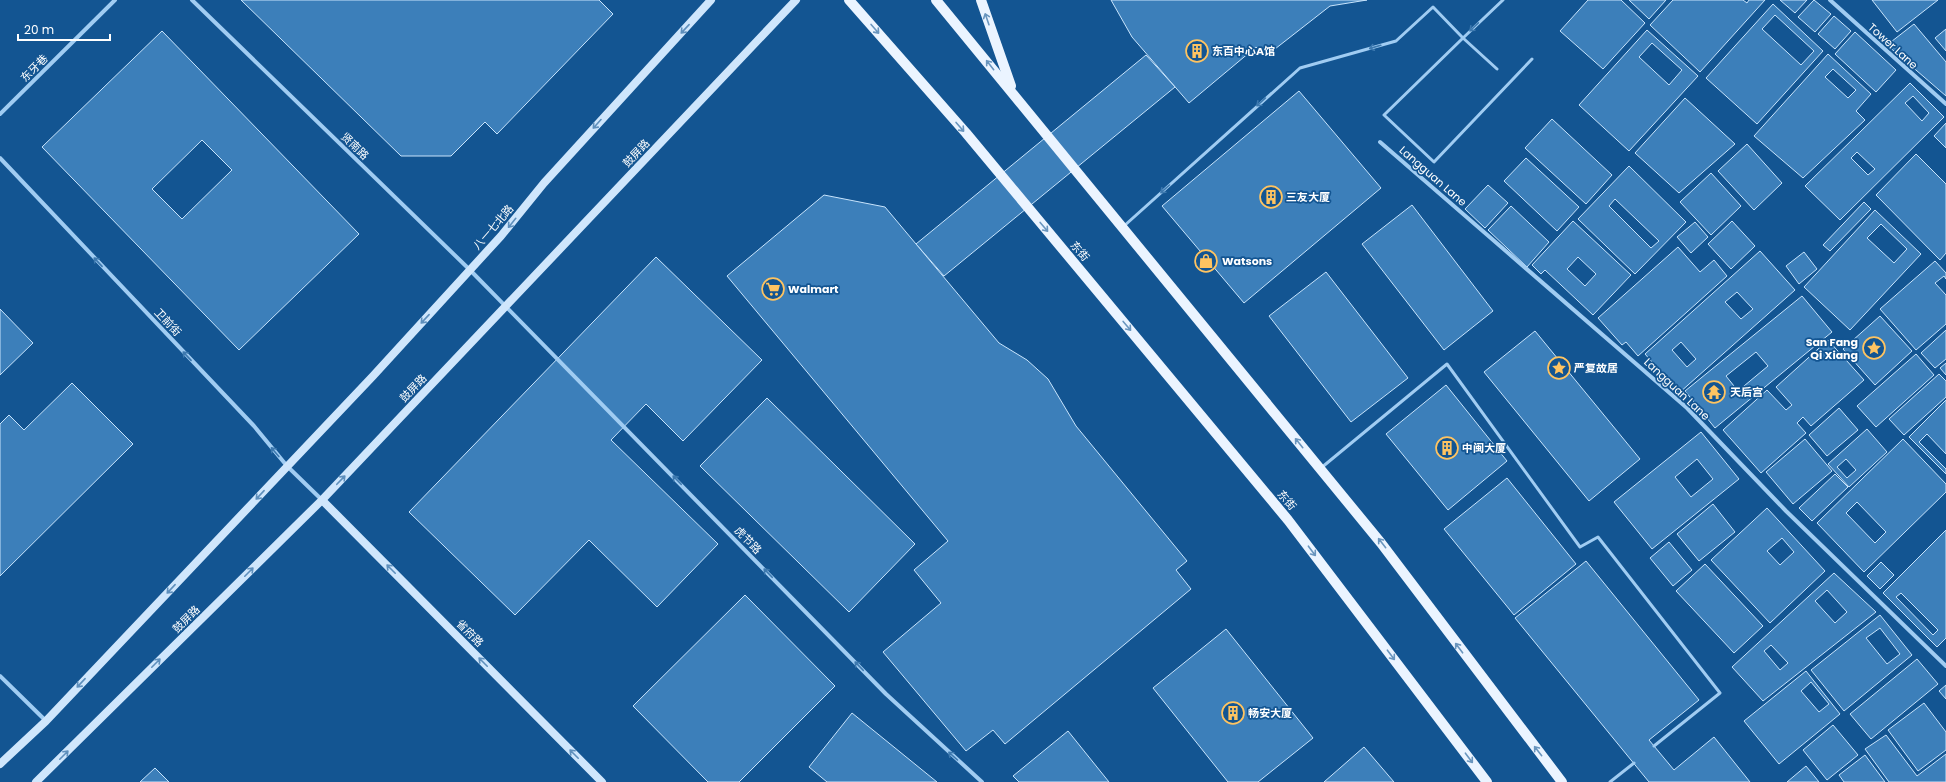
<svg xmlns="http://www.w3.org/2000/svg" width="1946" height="782" viewBox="0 0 1946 782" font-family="Poppins,'Noto Sans SC',sans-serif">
	<rect width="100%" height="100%" fill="#135592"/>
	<!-- building -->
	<g fill="#3c7fba" stroke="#c8e4fc" fill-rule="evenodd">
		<path d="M241 0H599L613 14 497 134 485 122 451 156H401Z"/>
		<path d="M1111 0H1367L1330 6 1266 56 1256 47 1189 103 1132 37Z"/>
		<path d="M1588 0H1621L1645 23 1603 69 1560 31Z"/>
		<path d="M1629 0H1666L1649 19Z"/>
		<path d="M1673 0H1743L1747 3 1749 0H1765L1700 72 1650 25Z"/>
		<path d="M1780 0H1807L1795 13Z"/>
		<path d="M1814 0 1831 14 1815 32 1798 17Z"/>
		<path d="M1872 0H1938L1897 32Z"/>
		<path d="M1773 4 1823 51 1757 124 1706 78ZM1775 15 1814 51 1801 65 1762 29Z"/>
		<path d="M1834 16 1851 31 1835 49 1818 34Z"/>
		<path d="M1914 24 1946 62V96L1887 45Z"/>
		<path d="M1946 29V51L1935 38Z"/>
		<path d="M1647 30 1698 76 1629 151 1579 105ZM1652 43 1682 70 1669 85 1639 57Z"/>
		<path d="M162 31 359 234 239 350 42 147ZM202 140 232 170 182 219 152 189Z"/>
		<path d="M1855 32 1896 70 1876 92 1835 54Z"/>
		<path d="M1828 54 1871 94 1856 111 1865 120 1803 178 1754 136ZM1833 69 1856 90 1848 98 1825 77Z"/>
		<path d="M1146 55 1175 87 944 276 916 244Z"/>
		<path d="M1910 83 1944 117 1840 220 1805 186ZM1913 96 1929 113 1922 121 1905 103ZM1857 152 1875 169 1868 175 1851 158Z"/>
		<path d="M1299 91 1381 188 1244 303 1162 206Z"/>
		<path d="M1685 98 1735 144 1679 193 1635 153Z"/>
		<path d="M1552 119 1612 175 1586 204 1525 148Z"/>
		<path d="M1946 123V148L1934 136Z"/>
		<path d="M1747 144 1782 183 1754 210 1718 171Z"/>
		<path d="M1916 154 1946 184V253L1940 260 1876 195Z"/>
		<path d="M1526 158 1579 207 1557 231 1504 181Z"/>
		<path d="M1629 166 1686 222 1635 274 1578 219ZM1615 199 1659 241 1651 248 1609 206Z"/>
		<path d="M1711 173 1741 206 1711 235 1680 202Z"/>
		<path d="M1488 185 1508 203 1485 228 1465 209Z"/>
		<path d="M824 195 885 207 999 343 1027 360 1048 379 1076 426 1187 561 1176 570 1191 589 1005 744 993 730 966 751 883 652 941 603 914 570 948 541 727 276Z"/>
		<path d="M1864 202 1871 209 1830 251 1823 245Z"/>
		<path d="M1412 205 1493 311 1444 350 1362 244Z"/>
		<path d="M1511 206 1549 242 1527 267 1488 230Z"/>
		<path d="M1875 210 1921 254 1850 330 1804 287ZM1881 224 1907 249 1894 263 1867 238Z"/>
		<path d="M1573 221 1631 275 1593 315 1545 270 1541 274 1532 265ZM1578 257 1596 274 1585 286 1567 269Z"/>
		<path d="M1732 221 1755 246 1731 269 1708 244Z"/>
		<path d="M1695 222 1708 237 1691 253 1677 237Z"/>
		<path d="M1678 247 1700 272 1714 260 1727 276 1638 356 1626 342 1622 345 1598 318Z"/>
		<path d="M1760 251 1795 290 1679 393 1645 354ZM1737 292 1753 309 1741 319 1725 302ZM1681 342 1696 359 1687 367 1672 350Z"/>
		<path d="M1804 252 1817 269 1799 284 1786 266Z"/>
		<path d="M656 257 762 360 683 441 646 404 611 440 718 544 657 607 589 540 515 615 409 512Z"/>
		<path d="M1935 261 1946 273V279L1944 276 1935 283 1946 295V324L1916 350 1880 309Z"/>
		<path d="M1326 272 1408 378 1351 422 1269 316Z"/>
		<path d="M1802 296 1832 332 1715 428 1685 391ZM1756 352 1768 366 1738 391 1726 376Z"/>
		<path d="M0 309 33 343 0 375Z"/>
		<path d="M1880 316 1912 351 1875 385 1843 349Z"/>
		<path d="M1946 330V359L1935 368 1921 353Z"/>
		<path d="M1535 331 1640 459 1589 501 1484 372Z"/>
		<path d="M1828 340 1864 380 1811 426 1803 417 1797 423 1806 433 1761 473 1723 430 1767 390 1786 410 1792 405 1776 387Z"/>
		<path d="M1916 354 1934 375 1876 427 1857 406Z"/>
		<path d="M1946 363V375L1940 368Z"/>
		<path d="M1939 374 1946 381V397L1904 435 1889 419Z"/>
		<path d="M72 383 133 444 0 576V424L9 415 24 430Z"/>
		<path d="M1446 385 1507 461 1448 510 1386 434Z"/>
		<path d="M767 398 915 544 849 612 700 466Z"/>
		<path d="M1946 400V454L1927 434 1919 442 1946 469V474L1909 437Z"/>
		<path d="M1839 408 1858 430 1827 456 1809 435Z"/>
		<path d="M1867 429 1887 452 1849 487 1828 464ZM1846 459 1856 470 1847 478 1837 467Z"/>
		<path d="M1701 432 1739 479 1652 549 1614 502ZM1697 459 1713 479 1691 497 1675 477Z"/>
		<path d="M1805 439 1832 471 1793 504 1766 472Z"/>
		<path d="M1903 439 1946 484V492L1864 572 1817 523ZM1857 502 1886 532 1875 543 1846 513Z"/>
		<path d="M1835 474 1848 487 1812 521 1799 508Z"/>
		<path d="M1507 478 1576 564 1514 615 1444 529Z"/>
		<path d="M1713 504 1735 532 1699 561 1677 534Z"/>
		<path d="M1767 508 1825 571 1770 623 1711 560ZM1782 538 1794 552 1780 565 1767 551Z"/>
		<path d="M1946 530V638L1937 647 1883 593ZM1901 593 1938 630 1933 635 1896 597Z"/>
		<path d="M1669 542 1692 570 1673 586 1650 558Z"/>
		<path d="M1586 561 1699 700 1649 740 1674 770 1714 737 1750 782H1649L1515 618Z"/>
		<path d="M1881 562 1894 575 1880 589 1867 576Z"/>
		<path d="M1705 564 1763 626 1734 653 1676 591Z"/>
		<path d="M1834 573 1876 612 1763 701 1732 667ZM1827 590 1847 612 1835 623 1815 601ZM1771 645 1788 663 1780 670 1764 651Z"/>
		<path d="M745 595 835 686 739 782H708L633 706Z"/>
		<path d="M1880 615 1912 655 1844 711 1811 670ZM1880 628 1900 654 1887 664 1866 638Z"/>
		<path d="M1226 629 1313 738 1258 782H1228L1153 688Z"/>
		<path d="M1917 659 1938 684 1871 739 1850 714Z"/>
		<path d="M1806 671 1840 714 1779 764 1744 721ZM1811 682 1829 704 1819 712 1801 691Z"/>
		<path d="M1946 685V699L1939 691Z"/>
		<path d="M1924 703 1946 732V750L1918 771 1888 730Z"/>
		<path d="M852 713 937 782H827L809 767Z"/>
		<path d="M1833 725 1858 755 1827 780 1803 750Z"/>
		<path d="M1068 731 1109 782H1019L1013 776Z"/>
		<path d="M1886 735 1917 776 1946 754V782H1889L1865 749Z"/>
		<path d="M1364 747 1394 782H1324Z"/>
		<path d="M1865 755 1885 782H1844L1839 775Z"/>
		<path d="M1806 766 1819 782H1787Z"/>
		<path d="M155 768 169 782H140Z"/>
	</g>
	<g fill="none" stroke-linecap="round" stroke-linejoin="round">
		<!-- lane -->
		<g stroke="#a0ccf2" stroke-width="3">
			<path d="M1497 69 1463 38 1384 115 1434 162 1532 59"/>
			<path d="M1124 226 1300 68 1396 41 1433 7 1463 38 1503 0"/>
			<path d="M1321 468 1447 364 1580 547 1598 537 1720 693 1654 746"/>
			<path d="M1610 782 1634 763"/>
		</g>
		<!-- street -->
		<g stroke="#a0ccf2" stroke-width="4">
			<path d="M192 0 470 270 886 694 982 782"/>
			<path d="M1830 0 1946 104"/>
			<path d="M0 114 115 0"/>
			<path d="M1380 142 1687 408 1786 511 1946 666"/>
			<path d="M0 158 254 426 287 466 322 500"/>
			<path d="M0 676 46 721"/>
		</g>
		<!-- secondary -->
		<g stroke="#cfe6fc" stroke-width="8">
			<path d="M322 500 602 782"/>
			<path d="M0 764 46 721 373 376 501 236 544 183 711 0"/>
			<path d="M36 782 322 500 796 0"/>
		</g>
		<!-- primary -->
		<g stroke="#ebf4ff" stroke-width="10">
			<path d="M849 0 966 133 1288 520 1487 782"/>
			<path d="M936 0 1381 543 1562 782"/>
			<path d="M981 0 1011 86"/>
		</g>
	</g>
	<!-- one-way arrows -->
	<defs><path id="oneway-shaft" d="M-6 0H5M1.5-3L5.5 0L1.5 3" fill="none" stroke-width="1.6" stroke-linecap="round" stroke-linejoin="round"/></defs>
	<g stroke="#6995be">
		<use href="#oneway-shaft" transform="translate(987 19) rotate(-109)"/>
		<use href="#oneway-shaft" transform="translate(875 29) rotate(49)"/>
		<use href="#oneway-shaft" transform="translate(990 65) rotate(-128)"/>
		<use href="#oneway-shaft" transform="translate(960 127) rotate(49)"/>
		<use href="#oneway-shaft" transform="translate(1044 227) rotate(50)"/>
		<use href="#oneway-shaft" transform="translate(1127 326) rotate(50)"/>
		<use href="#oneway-shaft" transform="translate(1299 443) rotate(-129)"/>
		<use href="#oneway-shaft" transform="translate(1382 543) rotate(-128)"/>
		<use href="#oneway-shaft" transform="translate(1312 551) rotate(53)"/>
		<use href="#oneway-shaft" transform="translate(1459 648) rotate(-127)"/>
		<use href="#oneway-shaft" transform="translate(1391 655) rotate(53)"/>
		<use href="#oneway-shaft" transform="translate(1538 751) rotate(-128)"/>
		<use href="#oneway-shaft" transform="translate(1469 758) rotate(53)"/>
	</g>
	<g stroke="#3d79af">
		<use href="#oneway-shaft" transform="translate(1474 27) rotate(136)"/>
		<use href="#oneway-shaft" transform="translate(1375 47) rotate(164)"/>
		<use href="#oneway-shaft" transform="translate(1261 102) rotate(138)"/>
		<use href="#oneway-shaft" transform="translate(1165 189) rotate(138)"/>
		<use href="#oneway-shaft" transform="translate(98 262) rotate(-133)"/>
		<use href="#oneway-shaft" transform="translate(187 356) rotate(-133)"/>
		<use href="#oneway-shaft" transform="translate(275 452) rotate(-130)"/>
		<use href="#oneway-shaft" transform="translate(677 480) rotate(-134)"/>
		<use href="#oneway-shaft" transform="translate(768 573) rotate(-134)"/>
		<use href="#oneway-shaft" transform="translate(859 666) rotate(-134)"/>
		<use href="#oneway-shaft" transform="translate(953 756) rotate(-138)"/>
	</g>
	<g stroke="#5e8fbc">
		<use href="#oneway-shaft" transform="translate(685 29) rotate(133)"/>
		<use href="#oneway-shaft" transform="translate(597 124) rotate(132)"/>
		<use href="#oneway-shaft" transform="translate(512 223) rotate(129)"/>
		<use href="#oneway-shaft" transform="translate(425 319) rotate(133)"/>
		<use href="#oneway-shaft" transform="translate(341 480) rotate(-46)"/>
		<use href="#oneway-shaft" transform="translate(260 495) rotate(133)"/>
		<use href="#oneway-shaft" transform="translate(391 569) rotate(-135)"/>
		<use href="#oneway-shaft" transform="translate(249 572) rotate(-45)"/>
		<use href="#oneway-shaft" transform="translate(171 589) rotate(133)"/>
		<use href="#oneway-shaft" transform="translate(483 662) rotate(-135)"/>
		<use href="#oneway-shaft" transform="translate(156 663) rotate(-45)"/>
		<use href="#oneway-shaft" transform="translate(81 683) rotate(133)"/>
		<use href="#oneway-shaft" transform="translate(574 754) rotate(-135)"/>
		<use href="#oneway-shaft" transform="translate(64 755) rotate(-45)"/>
	</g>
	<!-- icons -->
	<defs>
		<g id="building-ring" transform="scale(1.15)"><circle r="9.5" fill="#135592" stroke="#ffc461" stroke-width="1.5"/><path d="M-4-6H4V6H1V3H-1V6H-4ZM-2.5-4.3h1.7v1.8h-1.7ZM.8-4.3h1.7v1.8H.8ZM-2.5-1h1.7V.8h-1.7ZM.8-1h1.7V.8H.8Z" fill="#ffc461"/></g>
		<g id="shop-ring" transform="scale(1.15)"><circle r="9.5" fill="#135592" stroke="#ffc461" stroke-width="1.5"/><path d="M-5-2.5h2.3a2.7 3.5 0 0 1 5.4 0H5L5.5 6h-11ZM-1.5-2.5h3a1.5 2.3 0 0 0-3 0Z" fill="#ffc461"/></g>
		<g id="supermarket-ring" transform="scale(1.15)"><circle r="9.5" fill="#135592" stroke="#ffc461" stroke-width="1.5"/><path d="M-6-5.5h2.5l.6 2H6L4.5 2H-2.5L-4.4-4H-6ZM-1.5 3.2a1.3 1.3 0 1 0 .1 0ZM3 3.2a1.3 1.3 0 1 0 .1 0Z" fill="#ffc461"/></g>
		<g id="sight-ring" transform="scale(1.15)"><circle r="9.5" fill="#135592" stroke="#ffc461" stroke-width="1.5"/><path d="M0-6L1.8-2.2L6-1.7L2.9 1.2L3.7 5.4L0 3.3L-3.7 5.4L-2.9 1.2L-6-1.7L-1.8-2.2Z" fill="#ffc461"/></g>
		<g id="temple-ring" transform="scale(1.15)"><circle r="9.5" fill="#135592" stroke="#ffc461" stroke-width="1.5"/><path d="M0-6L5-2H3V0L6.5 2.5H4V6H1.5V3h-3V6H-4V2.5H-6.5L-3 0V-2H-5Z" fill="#ffc461"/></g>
	</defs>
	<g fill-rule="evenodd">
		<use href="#building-ring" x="1197" y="51"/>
		<use href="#building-ring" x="1271" y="197"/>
		<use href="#shop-ring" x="1206" y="261"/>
		<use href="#supermarket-ring" x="773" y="289"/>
		<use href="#sight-ring" x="1874" y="348"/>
		<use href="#sight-ring" x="1559" y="368"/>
		<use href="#temple-ring" x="1714" y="392"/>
		<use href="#building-ring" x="1447" y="448"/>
		<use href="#building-ring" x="1233" y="713"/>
	</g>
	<g text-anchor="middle" stroke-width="3.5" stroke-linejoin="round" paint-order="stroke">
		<!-- street labels -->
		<g font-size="11" fill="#fff" stroke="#135592">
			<text transform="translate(1893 46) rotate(42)" y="4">Tower Lane</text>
			<text transform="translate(34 68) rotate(-45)" y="4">东牙巷</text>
			<text transform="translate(355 146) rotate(44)" y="4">贤南路</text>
			<text transform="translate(636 153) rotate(-47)" y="4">鼓屏路</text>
			<text transform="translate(1433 176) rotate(41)" y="4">Langguan Lane</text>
			<text transform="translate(493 227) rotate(-49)" y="4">八一七北路</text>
			<text transform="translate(1080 251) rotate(50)" y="4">东街</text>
			<text transform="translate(168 322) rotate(47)" y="4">卫前街</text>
			<text transform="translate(413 388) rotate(-46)" y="4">鼓屏路</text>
			<text transform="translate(1677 389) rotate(43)" y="4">Langguan Lane</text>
			<text transform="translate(1287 500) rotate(50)" y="4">东街</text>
			<text transform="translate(748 540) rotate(46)" y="4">虎节路</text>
			<text transform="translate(186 619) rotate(-45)" y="4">鼓屏路</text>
			<text transform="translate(470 633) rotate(45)" y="4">省府路</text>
		</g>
		<!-- poi labels -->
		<g font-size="11" font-weight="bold" fill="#fff" stroke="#135592" text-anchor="start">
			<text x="1212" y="55">东百中心A馆</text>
			<text x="1286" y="201">三友大厦</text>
			<text x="1222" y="265">Watsons</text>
			<text x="788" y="293">Walmart</text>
			<text x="1858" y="346" text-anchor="end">San Fang<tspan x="1858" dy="13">Qi Xiang</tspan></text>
			<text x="1574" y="372">严复故居</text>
			<text x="1730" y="396">天后宫</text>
			<text x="1462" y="452">中闽大厦</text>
			<text x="1248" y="717">畅安大厦</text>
		</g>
	</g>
	<!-- scale -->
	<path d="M18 34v6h92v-6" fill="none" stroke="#ffffff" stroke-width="2"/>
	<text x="24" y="34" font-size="12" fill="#ffffff" stroke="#135592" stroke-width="3" paint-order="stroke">20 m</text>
</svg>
